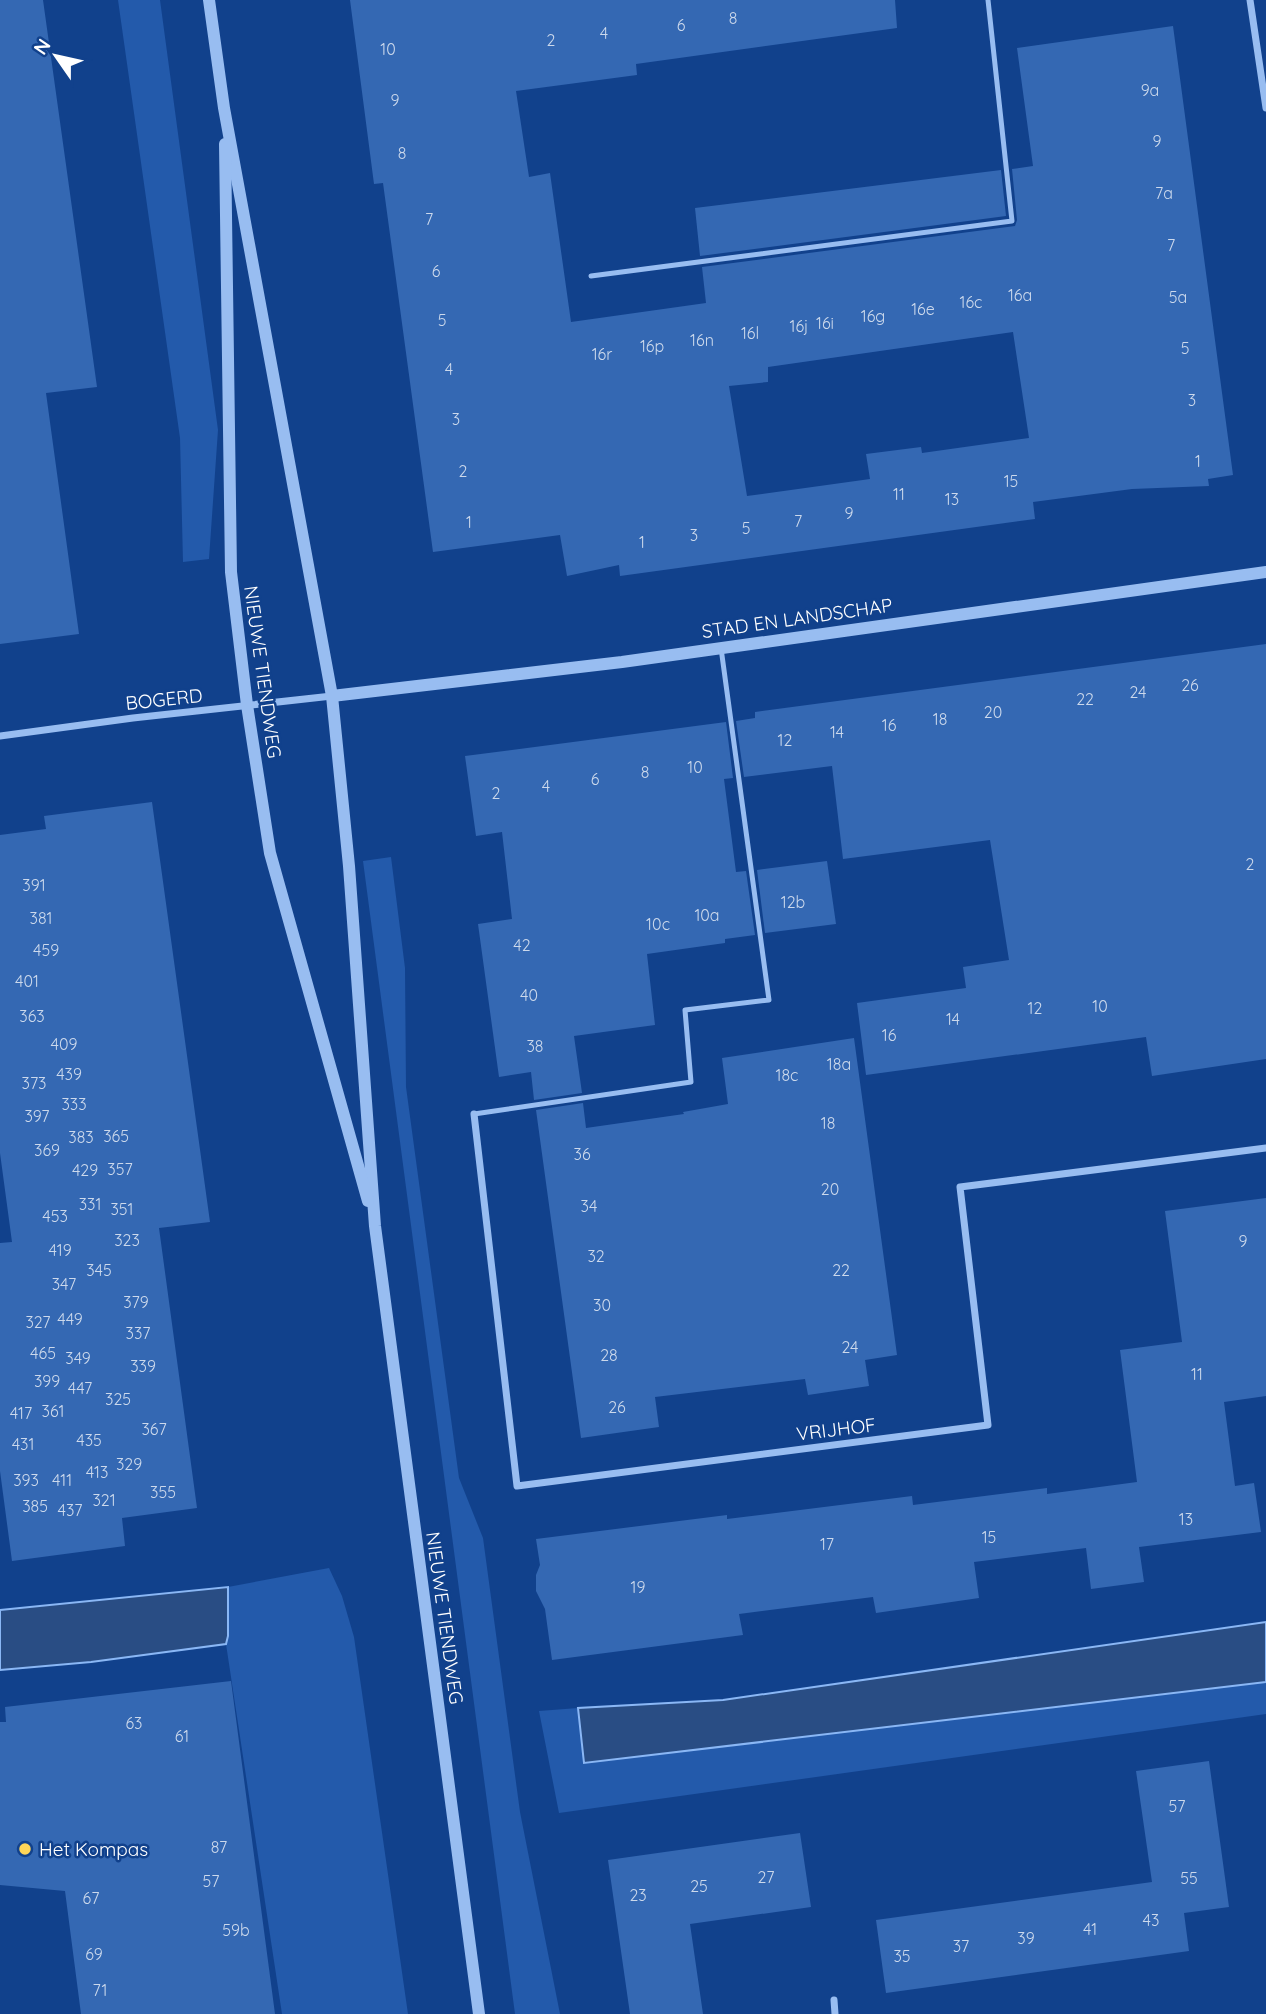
<svg xmlns="http://www.w3.org/2000/svg" width="1266" height="2014" viewBox="0 0 1266 2014" font-family="Quicksand,sans-serif">
	<rect width="100%" height="100%" fill="#11418c"/>
	<!-- green -->
	<g fill="#235aab">
		<path d="M118 0H160L218 430 209 559 183 562 180 438Z"/>
		<path d="M391 857 405 968 406 1087 459 1478 483 1538 520 1812 560 2014H515L363 861Z"/>
		<path d="M329 1568 342 1596 354 1637 408 2014H282L226 1644 228 1635V1587Z"/>
		<path d="M1266 1682V1714L559 1813 539 1711 578 1708 585 1763Z"/>
	</g>
	<!-- water -->
	<g fill="#294d84" stroke="#8ab7f5" stroke-width="2">
		<path d="M228 1587V1636L226 1644 91 1662 0 1670V1610Z"/>
		<path d="M1266 1622V1682L584 1763 578 1708 723 1700Z"/>
	</g>
	<!-- building -->
	<g fill="#3468b3" fill-rule="evenodd">
		<path d="M0 0H43L97 387 46 393 79 634 0 644Z"/>
		<path d="M350 0H895L897 28 636 64 637 75 516 91 529 177 550 173 571 322 706 303 702 267 1015 226 1017 220 1012 169 1033 166 1017 48 1173 26 1233 475 1208 479 1209 486 1132 489 1033 502 1035 519 620 576 619 565 567 576 560 535 433 552 383 183 374 184ZM1013 332 1029 438 922 453 921 447 866 454 870 479 747 496 729 386 768 382V367Z"/>
		<path d="M1001 170 1006 216 700 256 695 208Z"/>
		<path d="M1266 644V1059L1152 1076 1146 1037 866 1075 857 1003 966 988 963 967 1009 960 990 840 843 859 832 766 744 777 736 721 755 718V712Z"/>
		<path d="M726 722 733 778 724 779 736 872 746 871 755 935 725 939V943L647 954 655 1025 574 1036 582 1093 534 1100 531 1072 499 1077 478 924 512 919 502 832 476 836 465 756Z"/>
		<path d="M152 802 210 1222 159 1228 197 1508 122 1518 125 1546 12 1561 0 1471V1243L12 1242 0 1153V835L46 829 44 816Z"/>
		<path d="M827 861 836 924 765 933 757 870Z"/>
		<path d="M854 1038 897 1355 865 1360 869 1386 808 1395 805 1379 655 1397 659 1427 581 1438 536 1110 583 1103 586 1128 684 1114 683 1112 728 1104 722 1058Z"/>
		<path d="M1266 1198V1396L1224 1402 1235 1486 1254 1483 1261 1532 1139 1547 1144 1582 1091 1589 1086 1548 974 1562 979 1598 876 1613 873 1597 739 1614 743 1635 552 1660 545 1609 536 1591V1575L540 1565 536 1539 727 1515V1519L912 1496 913 1505 1047 1488V1494L1137 1482 1120 1350 1182 1342 1165 1211Z"/>
		<path d="M231 1681 275 2014H81L65 1891 0 1885V1722H6L5 1707Z"/>
		<path d="M1209 1761 1229 1907 1184 1913 1189 1951 886 1993 876 1920 1152 1882 1136 1771Z"/>
		<path d="M800 1833 811 1907 690 1924 703 2014H630L608 1860Z"/>
	</g>
	<g fill="none" stroke-linecap="round" stroke-linejoin="round">
		<!-- service -->
		<g stroke="#98bdf1" stroke-width="5">
			<path d="M591 276 1012 221 988 0"/>
			<path d="M474 1114 691 1082 685 1010 769 1000 721 648"/>
		</g>
		<!-- minor -->
		<g stroke="#98bdf1" stroke-width="7">
			<path d="M1250 0 1266 108"/>
			<path d="M0 736 133 718 332 696"/>
			<path d="M474 1114 517 1486 988 1425 960 1187 1266 1148"/>
			<path d="M834 2000 835 2014"/>
		</g>
		<!-- tertiary -->
		<g stroke="#98bdf1" stroke-width="12">
			<path d="M209 0 224 108 332 696 349 866 375 1226 479 2014"/>
			<path d="M225 144 231 572 247 705 270 853 368 1201"/>
			<path d="M332 696 622 662 1266 572"/>
		</g>
	</g>
	<!-- markers -->
	<circle fill="#ffd659" stroke="#11418c" stroke-width="2.5" cx="25" cy="1849" r="7"/>
	<g text-anchor="middle" stroke-width="5" stroke-linejoin="round" paint-order="stroke">
		<!-- number labels -->
		<g font-size="16" fill="#ccd9ec">
			<text x="733" y="24">8</text>
			<text x="681" y="31">6</text>
			<text x="604" y="39">4</text>
			<text x="551" y="46">2</text>
			<text x="388" y="55">10</text>
			<text x="1150" y="96">9a</text>
			<text x="395" y="106">9</text>
			<text x="1157" y="147">9</text>
			<text x="402" y="159">8</text>
			<text x="1164" y="199">7a</text>
			<text x="429" y="225">7</text>
			<text x="1171" y="251">7</text>
			<text x="436" y="277">6</text>
			<text x="1020" y="301">16a</text>
			<text x="1178" y="303">5a</text>
			<text x="971" y="308">16c</text>
			<text x="923" y="315">16e</text>
			<text x="873" y="322">16g</text>
			<text x="442" y="326">5</text>
			<text x="825" y="329">16i</text>
			<text x="799" y="332">16j</text>
			<text x="750" y="339">16l</text>
			<text x="702" y="346">16n</text>
			<text x="652" y="352">16p</text>
			<text x="1185" y="354">5</text>
			<text x="602" y="360">16r</text>
			<text x="449" y="375">4</text>
			<text x="1192" y="406">3</text>
			<text x="456" y="425">3</text>
			<text x="1198" y="467">1</text>
			<text x="463" y="477">2</text>
			<text x="1011" y="487">15</text>
			<text x="899" y="500">11</text>
			<text x="952" y="505">13</text>
			<text x="849" y="519">9</text>
			<text x="798" y="527">7</text>
			<text x="469" y="528">1</text>
			<text x="746" y="534">5</text>
			<text x="694" y="541">3</text>
			<text x="642" y="548">1</text>
			<text x="1190" y="691">26</text>
			<text x="1138" y="698">24</text>
			<text x="1085" y="705">22</text>
			<text x="993" y="718">20</text>
			<text x="940" y="725">18</text>
			<text x="889" y="731">16</text>
			<text x="837" y="738">14</text>
			<text x="785" y="746">12</text>
			<text x="695" y="773">10</text>
			<text x="645" y="778">8</text>
			<text x="595" y="785">6</text>
			<text x="546" y="792">4</text>
			<text x="496" y="799">2</text>
			<text x="1250" y="870">2</text>
			<text x="34" y="891">391</text>
			<text x="793" y="908">12b</text>
			<text x="707" y="921">10a</text>
			<text x="41" y="924">381</text>
			<text x="658" y="930">10c</text>
			<text x="522" y="951">42</text>
			<text x="46" y="956">459</text>
			<text x="27" y="987">401</text>
			<text x="529" y="1001">40</text>
			<text x="1100" y="1012">10</text>
			<text x="1035" y="1014">12</text>
			<text x="32" y="1022">363</text>
			<text x="953" y="1025">14</text>
			<text x="889" y="1041">16</text>
			<text x="64" y="1050">409</text>
			<text x="535" y="1052">38</text>
			<text x="839" y="1070">18a</text>
			<text x="69" y="1080">439</text>
			<text x="787" y="1081">18c</text>
			<text x="34" y="1089">373</text>
			<text x="74" y="1110">333</text>
			<text x="37" y="1122">397</text>
			<text x="828" y="1129">18</text>
			<text x="116" y="1142">365</text>
			<text x="81" y="1143">383</text>
			<text x="47" y="1156">369</text>
			<text x="582" y="1160">36</text>
			<text x="120" y="1175">357</text>
			<text x="85" y="1176">429</text>
			<text x="830" y="1195">20</text>
			<text x="90" y="1210">331</text>
			<text x="589" y="1212">34</text>
			<text x="122" y="1215">351</text>
			<text x="55" y="1222">453</text>
			<text x="127" y="1246">323</text>
			<text x="1243" y="1247">9</text>
			<text x="60" y="1256">419</text>
			<text x="596" y="1262">32</text>
			<text x="99" y="1276">345</text>
			<text x="841" y="1276">22</text>
			<text x="64" y="1290">347</text>
			<text x="136" y="1308">379</text>
			<text x="602" y="1311">30</text>
			<text x="70" y="1325">449</text>
			<text x="38" y="1328">327</text>
			<text x="138" y="1339">337</text>
			<text x="850" y="1353">24</text>
			<text x="43" y="1359">465</text>
			<text x="609" y="1361">28</text>
			<text x="78" y="1364">349</text>
			<text x="143" y="1372">339</text>
			<text x="1197" y="1380">11</text>
			<text x="47" y="1387">399</text>
			<text x="80" y="1394">447</text>
			<text x="118" y="1405">325</text>
			<text x="617" y="1413">26</text>
			<text x="53" y="1417">361</text>
			<text x="21" y="1419">417</text>
			<text x="154" y="1435">367</text>
			<text x="89" y="1446">435</text>
			<text x="23" y="1450">431</text>
			<text x="129" y="1470">329</text>
			<text x="97" y="1478">413</text>
			<text x="26" y="1486">393</text>
			<text x="62" y="1486">411</text>
			<text x="163" y="1498">355</text>
			<text x="104" y="1506">321</text>
			<text x="35" y="1512">385</text>
			<text x="70" y="1516">437</text>
			<text x="1186" y="1525">13</text>
			<text x="989" y="1543">15</text>
			<text x="827" y="1550">17</text>
			<text x="638" y="1593">19</text>
			<text x="134" y="1729">63</text>
			<text x="182" y="1742">61</text>
			<text x="1177" y="1812">57</text>
			<text x="219" y="1853">87</text>
			<text x="766" y="1883">27</text>
			<text x="1189" y="1884">55</text>
			<text x="211" y="1887">57</text>
			<text x="699" y="1892">25</text>
			<text x="638" y="1901">23</text>
			<text x="91" y="1904">67</text>
			<text x="1151" y="1926">43</text>
			<text x="1090" y="1935">41</text>
			<text x="236" y="1936">59b</text>
			<text x="1026" y="1944">39</text>
			<text x="961" y="1952">37</text>
			<text x="94" y="1960">69</text>
			<text x="902" y="1962">35</text>
			<text x="100" y="1996">71</text>
		</g>
		<!-- street labels -->
		<g font-size="19" fill="#fff" stroke="#11418c">
			<text transform="translate(797 618) rotate(-8)" y="7">STAD EN LANDSCHAP</text>
			<text transform="translate(263 672) rotate(82)" y="7">NIEUWE TIENDWEG</text>
			<text transform="translate(164 699) rotate(-6)" y="7">BOGERD</text>
			<text transform="translate(836 1429) rotate(-7)" y="7">VRIJHOF</text>
			<text transform="translate(445 1618) rotate(82)" y="7">NIEUWE TIENDWEG</text>
		</g>
		<!-- poi labels -->
		<g font-size="19" fill="#fff" stroke="#11418c" text-anchor="start">
			<text x="39" y="1856">Het Kompas</text>
		</g>
	</g>
	<!-- north arrow -->
	<g transform="translate(56 56) rotate(304)" stroke="#11418c" stroke-width="5" paint-order="stroke">
	<path d="M0-5L12 26L0 18L-12 26Z" fill="#ffffff"/>
	<text y="-10" font-size="19" font-weight="bold" text-anchor="middle" fill="#ffffff">N</text>
	</g>
</svg>
